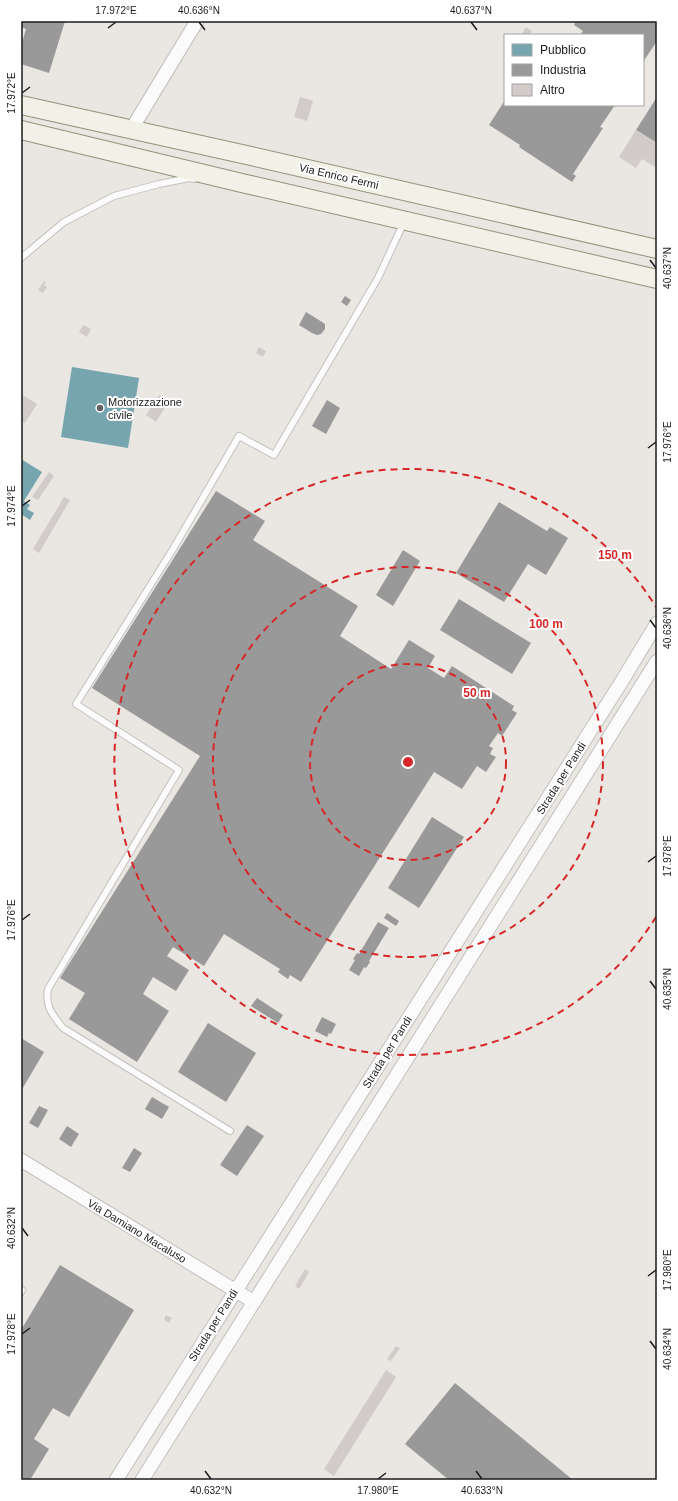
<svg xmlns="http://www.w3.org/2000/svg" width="678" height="1501" viewBox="0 0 678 1501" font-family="Arial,sans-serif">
	<rect width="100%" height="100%" fill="#eae6e2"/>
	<!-- public -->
	<g fill="#76a5af">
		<path d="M72 367 139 378 128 448 61 437Z"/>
		<path d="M21 459 42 472 24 501 30 505 27 509 34 513 30 520 21 514Z"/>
	</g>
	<!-- industry -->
	<g fill="#999">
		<path d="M21 21H65L49 73 21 64V46L26 29 21 27Z"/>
		<path d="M572 21H657V41L643 62V35H580L583 31 574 25 575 23Z"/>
		<path d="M657 97V143L636 130Z"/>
		<path d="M505 100V105H615L600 127 603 128 573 174 576 176 572 182 519 147 520 145 489 125Z"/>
		<path d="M345 296 351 300 347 306 341 302Z"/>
		<path d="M306 312 322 322 325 324V329L321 334 317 335 312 333 299 325Z"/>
		<path d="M327 400 340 408 326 434 312 426Z"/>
		<path d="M216 491 265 521 253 540 358 606 340 636 391 669 409 640 435 656 428 668 444 678 452 666 514 706 512 710 517 713 502 736 498 733 489 746 493 748 490 754 496 757 486 772 477 766 462 789 434 772 301 982 290 975 288 979 278 972 280 969 224 934 204 966 173 947 167 956 189 970 176 991 153 977 143 994 169 1011 137 1062 69 1019 85 993 60 978 200 756 92 688Z"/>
		<path d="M499 502 547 531 550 527 568 538 546 575 528 564 504 602 456 573Z"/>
		<path d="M403 550 420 561 393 606 376 595Z"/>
		<path d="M459 599 531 643 512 674 440 630Z"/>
		<path d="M432 817 464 837 419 908 388 888Z"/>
		<path d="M387 913 399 921 396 926 384 918Z"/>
		<path d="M378 922 389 928 369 961 370 962 366 968 364 967 359 976 349 970 355 960 353 959 357 953 359 954Z"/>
		<path d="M257 998 283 1015 278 1023 251 1006Z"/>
		<path d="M322 1017 336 1024 331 1034 329 1033 327 1037 315 1031Z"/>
		<path d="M208 1023 256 1053 226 1102 178 1072Z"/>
		<path d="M21 1038 44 1052 21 1091Z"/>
		<path d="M152 1097 169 1107 162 1119 145 1109Z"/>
		<path d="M39 1106 48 1110 38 1128 29 1123Z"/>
		<path d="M247 1125 264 1136 237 1176 220 1165Z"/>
		<path d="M67 1126 79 1134 71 1147 59 1139Z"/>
		<path d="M134 1148 142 1153 130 1172 122 1168Z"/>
		<path d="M60 1265 134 1310 69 1417 53 1408 34 1439 49 1449 30 1480H21V1330Z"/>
		<path d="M455 1383 573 1480H449L405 1444Z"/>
	</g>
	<!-- building -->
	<g fill="#d1ccc9">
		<path d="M526 27 532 31 530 35H521Z"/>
		<path d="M300 97 313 101 307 121 294 117Z"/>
		<path d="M636 130 657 143V168L642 159 636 168 619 157Z"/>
		<path d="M44 281 46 282 44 285 47 287 43 293 38 290Z"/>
		<path d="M83 325 91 329 87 337 79 332Z"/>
		<path d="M259 347 266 351 263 357 256 353Z"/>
		<path d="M21 394 37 404 25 423 21 421Z"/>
		<path d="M159 395 169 401 156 422 146 415Z"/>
		<path d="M49 472 54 476 38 500 32 497Z"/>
		<path d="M64 497 70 500 39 553 33 549Z"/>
		<path d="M305 1269 309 1272 299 1289 295 1286Z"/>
		<path d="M166 1315 172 1318 169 1323 164 1320Z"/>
		<path d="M396 1346 400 1348 391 1361 387 1359Z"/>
		<path d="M386 1370 396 1377 334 1476 324 1469Z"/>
	</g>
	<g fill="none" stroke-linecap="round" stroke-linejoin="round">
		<!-- lane casing -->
		<g stroke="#c2c1bf" stroke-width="8">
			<g id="lane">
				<path d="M21 258 64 222 114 196 159 184 189 178 194 179"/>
				<path d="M230 1131 63 1028C52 1014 45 1007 48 989L179 770 76 704 173 549 239 436 274 455 378 278 404 222"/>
				<path d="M21 1289 22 1290 21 1292"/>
			</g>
		</g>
		<!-- street casing -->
		<g stroke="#c2c1bf" stroke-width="15">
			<g id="street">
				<path d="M131 130 197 21"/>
				<path d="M21 1160 254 1302"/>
				<path d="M116 1480 622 681 657 623"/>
				<path d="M142 1480 657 661"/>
			</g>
		</g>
		<!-- secondary casing -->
		<g stroke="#94927b" stroke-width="20">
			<g id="secondary">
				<path d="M21 105 251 156 657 249"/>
				<path d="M21 130 246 184 657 279"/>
			</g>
		</g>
		<!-- lane -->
		<use href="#lane" stroke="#fcfbfb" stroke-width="6"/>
		<!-- street -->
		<use href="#street" stroke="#fcfbfb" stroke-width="13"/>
		<!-- secondary -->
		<use href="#secondary" stroke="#f2f1e7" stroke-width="18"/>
	</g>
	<!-- ticks -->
	<path fill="none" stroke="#1b1b1b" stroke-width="1.5" d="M199 22 205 30M471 22 477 30M108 28 116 22M22 93 30 87M650 260 656 268M648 448 656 442M22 506 30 500M650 620 656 628M648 862 656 856M22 920 30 914M650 981 656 989M22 1228 28 1236M648 1276 656 1270M22 1334 30 1328M650 1341 656 1349M205 1471 211 1479M476 1471 482 1479M378 1479 386 1473"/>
	<!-- distance rings -->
	<g fill="none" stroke="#d62828" stroke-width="2" stroke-dasharray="7 5">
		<circle cx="408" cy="762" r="98"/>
		<circle cx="408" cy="762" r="195"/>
		<path d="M656 917A293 293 0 1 1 656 607"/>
	</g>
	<!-- markers -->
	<circle fill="#636261" stroke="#fff" stroke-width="1.5" cx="100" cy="408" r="4"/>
	<g text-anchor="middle" stroke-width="4" stroke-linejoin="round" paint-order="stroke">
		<!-- street labels -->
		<g font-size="11" fill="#1b1b1b" stroke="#fff">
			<text transform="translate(339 176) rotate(13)" y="4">Via Enrico Fermi</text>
			<text transform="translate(561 778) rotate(-58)" y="4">Strada per Pandi</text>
			<text transform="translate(387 1052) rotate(-58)" y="4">Strada per Pandi</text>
			<text transform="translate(137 1231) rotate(31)" y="4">Via Damiano Macaluso</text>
			<text transform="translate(213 1325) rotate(-58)" y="4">Strada per Pandi</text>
		</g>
		<!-- poi labels -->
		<g font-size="11" fill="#1b1b1b" stroke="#fff" text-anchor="start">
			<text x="108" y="406">Motorizzazione<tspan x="108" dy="13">civile</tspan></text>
		</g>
	</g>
	<circle cx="408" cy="762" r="6" fill="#d62828" stroke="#fff" stroke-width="2"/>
	<g font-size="12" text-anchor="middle" font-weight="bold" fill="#d62828" stroke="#fff" stroke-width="4" stroke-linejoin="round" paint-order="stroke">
		<text x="615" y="559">150 m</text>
		<text x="546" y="628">100 m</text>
		<text x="477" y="697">50 m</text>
	</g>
	<!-- border -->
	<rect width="678" height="1501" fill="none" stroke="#ffffff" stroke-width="44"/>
	<!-- legend -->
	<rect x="504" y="34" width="140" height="72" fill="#ffffff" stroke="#a4a4a4"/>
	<rect x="512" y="44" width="20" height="12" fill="#76a5af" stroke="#a4a4a4"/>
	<text x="540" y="54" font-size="12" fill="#1b1b1b">Pubblico</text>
	<rect x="512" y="64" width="20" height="12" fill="#999999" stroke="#a4a4a4"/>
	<text x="540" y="74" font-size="12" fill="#1b1b1b">Industria</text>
	<rect x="512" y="84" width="20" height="12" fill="#d1ccc9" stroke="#a4a4a4"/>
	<text x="540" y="94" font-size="12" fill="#1b1b1b">Altro</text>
	<rect x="22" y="22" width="634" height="1457" fill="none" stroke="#1b1b1b" stroke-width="1.5"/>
	<g font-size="10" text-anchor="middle" fill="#1b1b1b">
		<text x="116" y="14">17.972°E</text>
		<text x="199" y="14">40.636°N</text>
		<text x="471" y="14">40.637°N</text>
		<text transform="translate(11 93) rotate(-90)" y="4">17.972°E</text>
		<text transform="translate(667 268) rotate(-90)" y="4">40.637°N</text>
		<text transform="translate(667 442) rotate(-90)" y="4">17.976°E</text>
		<text transform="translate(11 506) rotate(-90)" y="4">17.974°E</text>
		<text transform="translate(667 628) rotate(-90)" y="4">40.636°N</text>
		<text transform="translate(667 856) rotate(-90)" y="4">17.978°E</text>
		<text transform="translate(11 920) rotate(-90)" y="4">17.976°E</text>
		<text transform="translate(667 989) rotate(-90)" y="4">40.635°N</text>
		<text transform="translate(11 1228) rotate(-90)" y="4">40.632°N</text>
		<text transform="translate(667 1270) rotate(-90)" y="4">17.980°E</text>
		<text transform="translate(11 1334) rotate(-90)" y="4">17.978°E</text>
		<text transform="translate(667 1349) rotate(-90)" y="4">40.634°N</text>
		<text x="211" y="1494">40.632°N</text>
		<text x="378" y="1494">17.980°E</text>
		<text x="482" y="1494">40.633°N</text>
	</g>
</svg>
